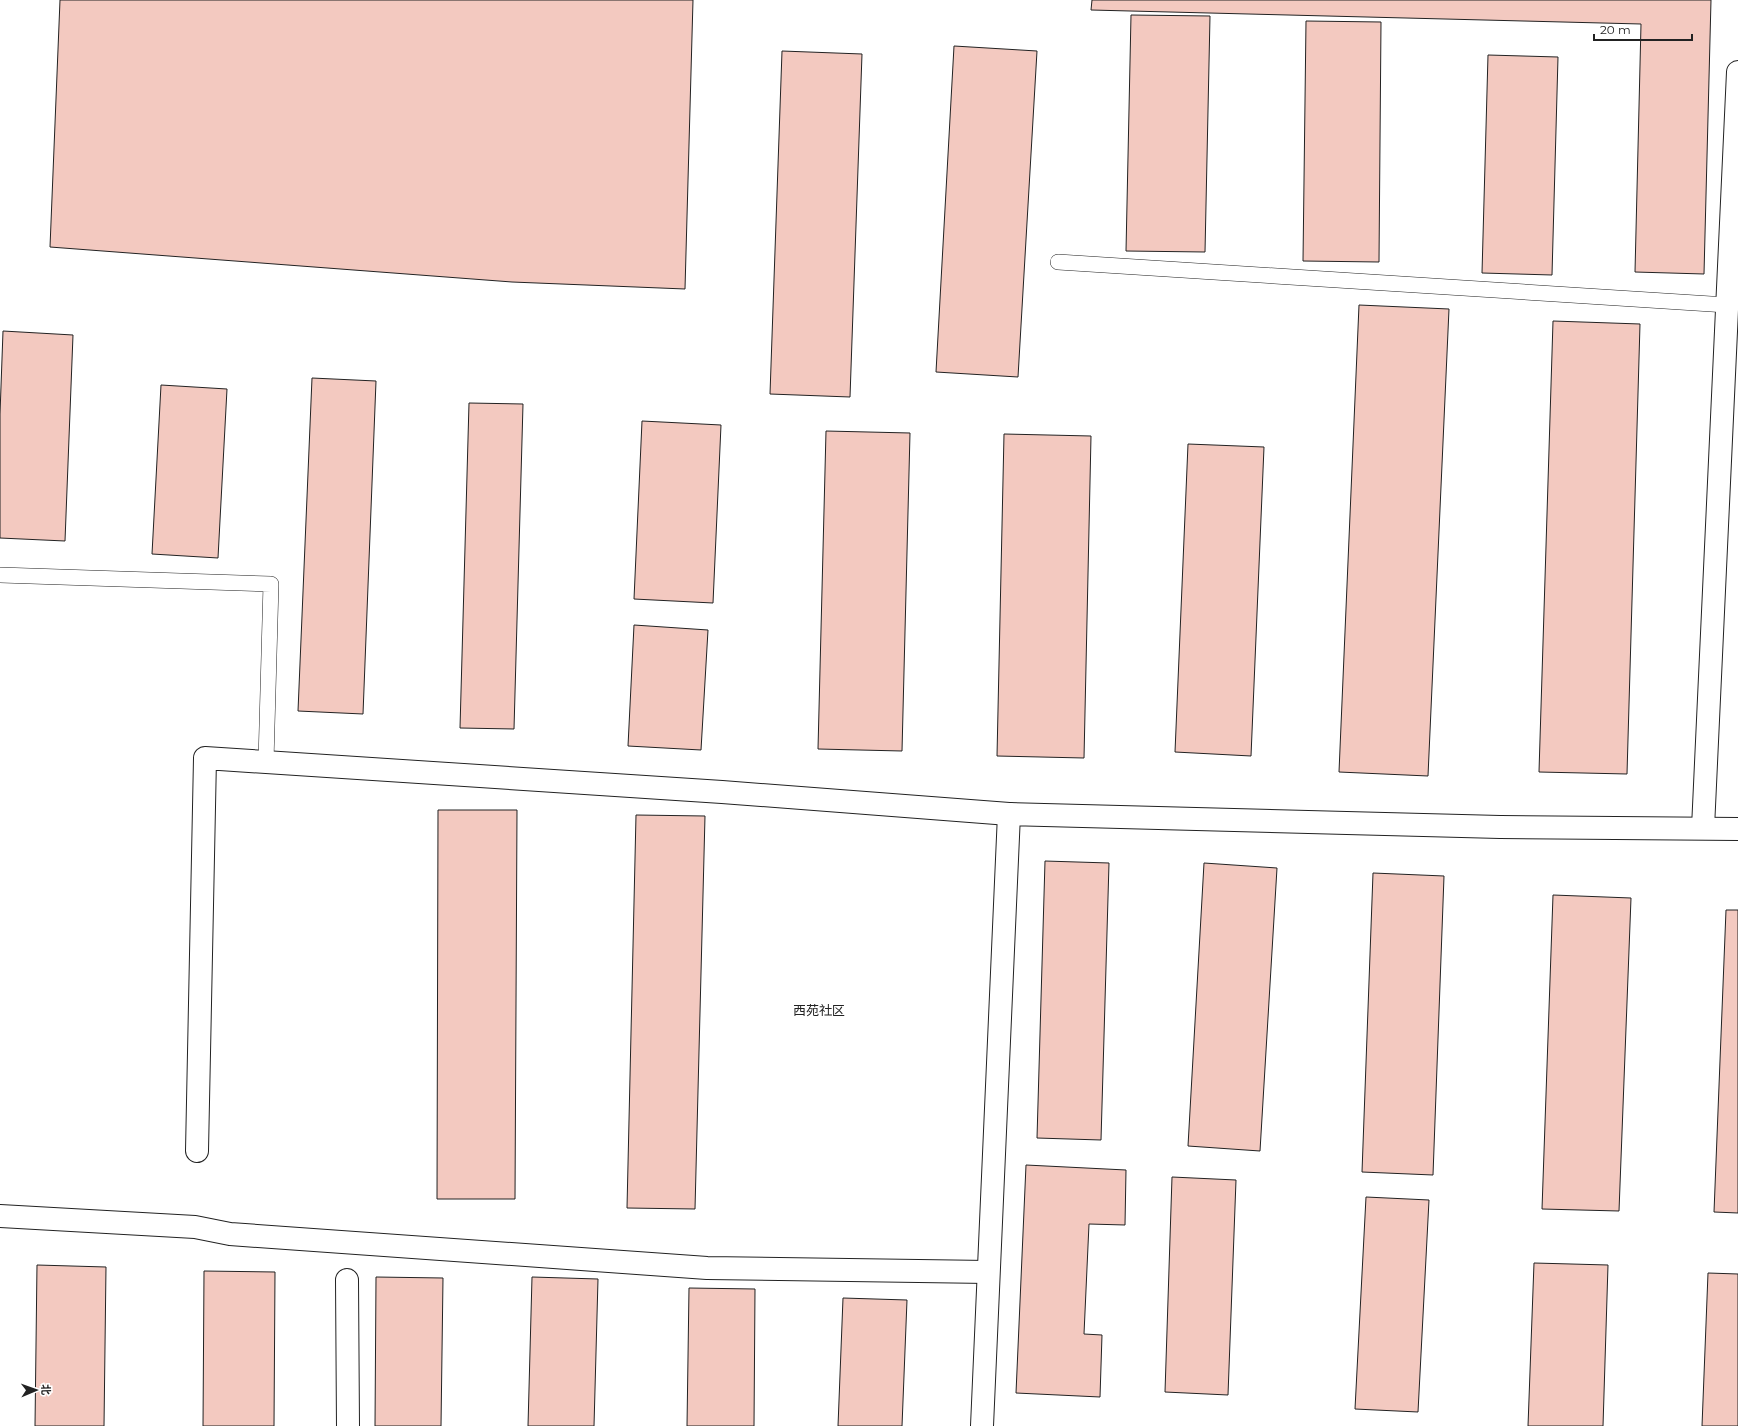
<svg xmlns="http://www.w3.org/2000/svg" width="1738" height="1426" viewBox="0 0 1738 1426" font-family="Montserrat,'Noto Sans SC',sans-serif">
	<rect width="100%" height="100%" fill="#fff"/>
	<!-- building -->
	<g fill="#f3c9c0" stroke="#222">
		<path d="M60 0H693L685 289 512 282 50 247Z"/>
		<path d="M1092 0H1711L1704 274 1635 272 1641 24 1091 10Z"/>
		<path d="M1131 15 1210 16 1205 252 1126 251Z"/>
		<path d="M1306 21 1381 22 1379 262 1303 261Z"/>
		<path d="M954 46 1037 51 1018 377 936 372Z"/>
		<path d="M782 51 862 54 850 397 770 394Z"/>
		<path d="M1488 55 1558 57 1552 275 1482 273Z"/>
		<path d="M1359 305 1449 309 1428 776 1339 772Z"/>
		<path d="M1553 321 1640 324 1627 774 1539 772Z"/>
		<path d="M3 331 73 335 65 541 0 538V414Z"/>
		<path d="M312 378 376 381 363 714 298 711Z"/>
		<path d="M161 385 227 389 218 558 152 554Z"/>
		<path d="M469 403 523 404 514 729 460 728Z"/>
		<path d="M642 421 721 425 713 603 634 599Z"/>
		<path d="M826 431 910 433 902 751 818 749Z"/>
		<path d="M1004 434 1091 436 1084 758 997 756Z"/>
		<path d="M1188 444 1264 447 1251 756 1175 752Z"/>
		<path d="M634 625 708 630 701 750 628 746Z"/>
		<path d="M438 810H517L515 1199H437Z"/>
		<path d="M636 815 705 816 695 1209 627 1208Z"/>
		<path d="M1045 861 1109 863 1101 1140 1037 1138Z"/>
		<path d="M1204 863 1277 868 1260 1151 1188 1146Z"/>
		<path d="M1373 873 1444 876 1433 1175 1362 1172Z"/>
		<path d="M1553 895 1631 898 1619 1211 1542 1209Z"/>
		<path d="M1726 910H1738V1213L1714 1212Z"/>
		<path d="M1026 1165 1126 1170 1125 1225 1089 1224 1084 1334 1102 1335 1100 1397 1016 1393Z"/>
		<path d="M1172 1177 1236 1180 1228 1395 1165 1392Z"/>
		<path d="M1366 1197 1429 1200 1418 1412 1355 1409Z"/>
		<path d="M1534 1263 1608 1265 1603 1426H1528Z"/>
		<path d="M37 1265 106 1267 104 1426H35Z"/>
		<path d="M204 1271 275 1272 274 1426H203Z"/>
		<path d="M1708 1273 1738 1274V1426H1702Z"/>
		<path d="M376 1277 443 1278 441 1426H375Z"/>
		<path d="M532 1277 598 1279 594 1426H528Z"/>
		<path d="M689 1288 755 1289 754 1426H687Z"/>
		<path d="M843 1298 907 1300 902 1426H838Z"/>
	</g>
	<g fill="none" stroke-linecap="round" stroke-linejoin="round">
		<!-- lane casing -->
		<g stroke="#222" stroke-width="16">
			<g id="lane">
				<path d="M1058 262 1727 305"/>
				<path d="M0 575 271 584 266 761"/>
			</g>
		</g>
		<!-- street casing -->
		<g stroke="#222" stroke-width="24">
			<g id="street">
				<path d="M1703 828 1738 72"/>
				<path d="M197 1151 205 758 722 792 1009 814"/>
				<path d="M0 1216 195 1227 230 1234 707 1268 988 1272"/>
				<path d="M347 1280 348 1426"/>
				<path d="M982 1426 1009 814 1500 827 1738 829"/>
			</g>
		</g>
		<!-- lane -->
		<use href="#lane" stroke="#fff" stroke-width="15"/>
		<!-- street -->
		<use href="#street" stroke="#fff" stroke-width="22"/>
	</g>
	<g text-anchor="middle" stroke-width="3" stroke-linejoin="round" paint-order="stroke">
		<!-- neighbourhood labels -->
		<g font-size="13" fill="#222" stroke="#fff">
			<text x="819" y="1015">西苑社区</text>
		</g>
	</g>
	<!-- north arrow -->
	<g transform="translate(36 1390) rotate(88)" stroke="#ffffff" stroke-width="3" paint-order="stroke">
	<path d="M0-3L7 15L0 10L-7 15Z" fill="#222222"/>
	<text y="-6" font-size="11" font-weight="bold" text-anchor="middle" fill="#222222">北</text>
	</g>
	<!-- scale -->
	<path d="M1594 34v6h98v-6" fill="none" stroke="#222222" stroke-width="2"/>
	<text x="1600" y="34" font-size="12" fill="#222222" stroke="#ffffff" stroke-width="3" paint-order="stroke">20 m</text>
</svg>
